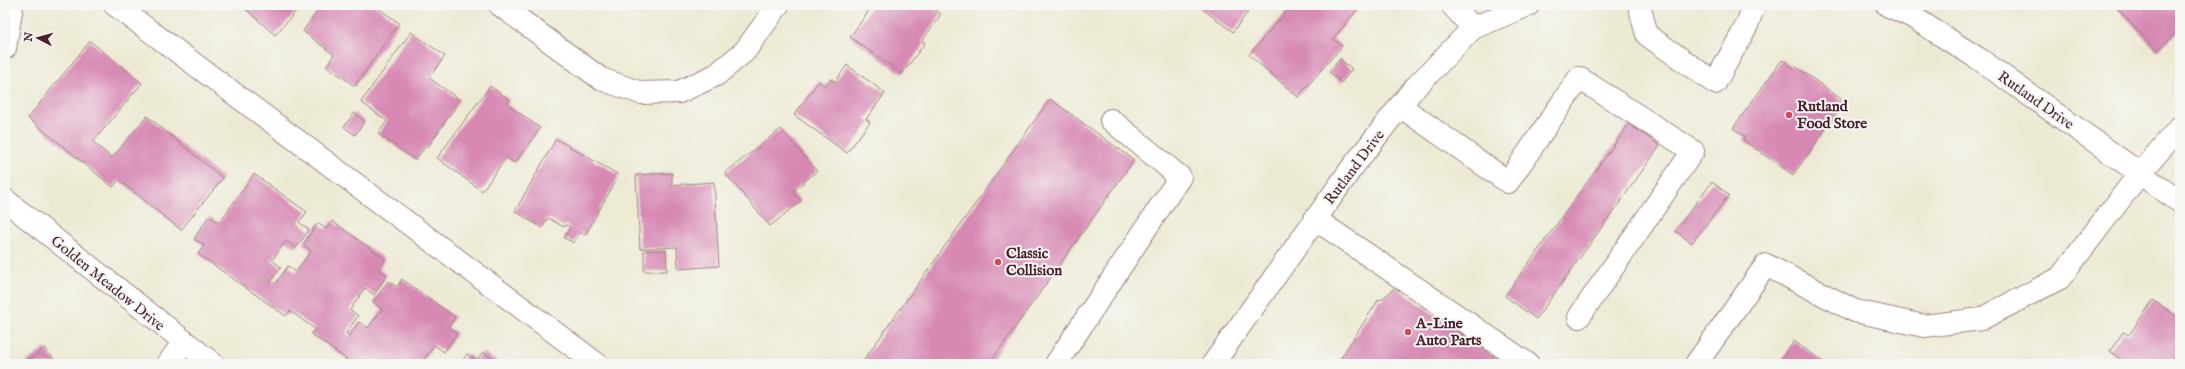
<svg xmlns="http://www.w3.org/2000/svg" width="2185" height="369" viewBox="0 0 2185 369" font-family="'IM FELL English',serif">
	<rect width="100%" height="100%" fill="#f6f6f2"/>
	<filter id="ink" filterUnits="userSpaceOnUse"><feTurbulence type="fractalNoise" baseFrequency=".025" numOctaves="2"/><feDisplacementMap in="SourceGraphic" scale="8" xChannelSelector="R" yChannelSelector="G"/><feConvolveMatrix kernelMatrix="1 2 1 2 8 2 1 2 1" color-interpolation-filters="sRGB"/></filter>
	<filter id="wash" filterUnits="userSpaceOnUse"><feTurbulence type="fractalNoise" baseFrequency=".012" numOctaves="4" result="noise"/><feDisplacementMap in="SourceGraphic" scale="16" xChannelSelector="R" yChannelSelector="G"/><feGaussianBlur stdDeviation="0.9" result="paint"/><feColorMatrix in="noise" values="0 0 0 0 0 0 0 0 0 0 0 0 0 0 0 0 0 1.4 0 .05"/><feComposite in="paint" operator="in"/></filter>
	<g filter="url(#wash)">
		<rect width="100%" height="100%" fill="#edead4"/>
		<g id="blocks">
			<!-- building -->
			<g fill="#d789b4">
				<path d="M241 5H302L275 35Z"/>
				<path d="M322 5H374L399 23 355 86 326 66 334 55 303 31Z"/>
				<path d="M632 5H644L640 11Z"/>
				<path d="M873 5 881 8 883 5H928L941 14 922 41 925 43 902 74 850 37Z"/>
				<path d="M1197 5H1253L1233 32Z"/>
				<path d="M1292 5 1300 11 1305 5H1354L1358 9 1333 39 1342 46 1298 97 1249 55Z"/>
				<path d="M2118 5H2180V30L2157 51 2116 7Z"/>
				<path d="M411 32 445 56 429 78 460 100 427 148 425 147 415 160 378 134 387 121 361 102Z"/>
				<path d="M90 41 142 83 93 142 112 158 147 116 223 178 181 230 119 180 113 187 28 118Z"/>
				<path d="M1340 59 1352 69 1341 83 1329 72Z"/>
				<path d="M1782 60 1794 68 1795 66 1845 102 1793 175 1743 140 1745 137 1733 128Z"/>
				<path d="M847 65 885 93 866 119 870 122 847 153 794 115 819 81 825 86 831 79 835 82Z"/>
				<path d="M490 86 510 100 507 104 540 128 515 163 506 158 482 191 437 158Z"/>
				<path d="M1050 99 1134 160 989 364H861Z"/>
				<path d="M354 113 365 121 355 135 344 127Z"/>
				<path d="M1629 124 1660 146 1536 319 1505 296Z"/>
				<path d="M781 129 817 171 792 192 801 201 770 226 725 173Z"/>
				<path d="M556 139 619 175 585 235 580 232 574 243 564 238 570 227 566 225 564 227 548 218 542 228 515 211Z"/>
				<path d="M672 173V185L714 182 719 266 678 269 677 247 640 249 636 175Z"/>
				<path d="M254 174 307 212 299 222 309 230 296 248 286 241 272 260 281 267 271 281 275 284 288 266 296 272 311 251 303 244 318 223 326 229 332 221 385 259 379 269 387 275 374 295 365 288 350 310 358 316 346 333 349 336 359 322 368 328 382 309 373 302 388 281 397 287 402 279 455 317 448 327 457 333 444 352 434 345 421 364H353L311 334 315 329 290 311 286 316 198 254 204 245 194 239 209 216 219 223Z"/>
				<path d="M1712 182 1729 195 1692 243 1675 231Z"/>
				<path d="M666 250 667 271H644V251Z"/>
				<path d="M1396 287 1504 364H1337L1379 299 1381 300Z"/>
				<path d="M2153 300 2180 319V364H2123L2124 362 2110 351 2123 332 2129 335Z"/>
				<path d="M1794 341 1826 364H1778Z"/>
				<path d="M45 348 57 364H24Z"/>
				<path d="M483 352 501 364H460L467 354 477 361Z"/>
			</g>
		</g>
	</g>
	<g filter="url(#ink)">
		<use href="#blocks" fill-opacity="0" stroke="#9c8480" stroke-width="1"/>
		<g fill="none" stroke-linecap="round" stroke-linejoin="round">
			<!-- minor casing -->
			<g stroke="#9c8480" stroke-width="24">
				<g id="minor">
					<path d="M115 5 597 364"/>
					<path d="M500 5 601 79 641 93 679 92 716 75 745 51 778 5"/>
					<path d="M1452 5 1473 28"/>
					<path d="M1639 5 1647 35 1715 83 1747 25 1754 5"/>
					<path d="M1887 5 1911 16 1979 59 2180 202"/>
					<path d="M5 48 12 5"/>
					<path d="M1400 106 1508 182 1579 78 1693 151 1579 317"/>
					<path d="M5 200 213 364"/>
					<path d="M1315 219 1528 364"/>
					<path d="M168 364 183 343"/>
					<path d="M1056 364 1180 177 1111 120"/>
					<path d="M1213 364 1351 169 1411 92 1473 28 1528 5"/>
					<path d="M1696 364 1766 265 1855 311 1924 326 1981 319 2060 278 2140 173 2180 127"/>
				</g>
			</g>
			<!-- minor -->
			<use href="#minor" stroke="#fff" stroke-width="22"/>
		</g>
	</g>
	<!-- markers -->
	<g fill="#d1495b" stroke="#f6f6f2" stroke-width="1.5">
		<circle cx="1789" cy="115" r="4"/>
		<circle cx="998" cy="262" r="4"/>
		<circle cx="1408" cy="332" r="4"/>
	</g>
	<g text-anchor="middle" stroke-width="4" stroke-linejoin="round" paint-order="stroke">
		<!-- street labels -->
		<g font-size="15" fill="#4a1f2b" stroke="#f6f6f2">
			<text transform="translate(2036 100) rotate(35)" y="5">Rutland Drive</text>
			<text transform="translate(1354 167) rotate(-53)" y="5">Rutland Drive</text>
			<text transform="translate(108 283) rotate(39)" y="5">Golden Meadow Drive</text>
		</g>
		<!-- poi labels -->
		<g font-size="15" font-weight="bold" fill="#4a1f2b" stroke="#f6f6f2" text-anchor="start">
			<text x="1797" y="111">Rutland<tspan x="1797" dy="17">Food Store</tspan></text>
			<text x="1006" y="258">Classic<tspan x="1006" dy="17">Collision</tspan></text>
			<text x="1416" y="328">A-Line<tspan x="1416" dy="17">Auto Parts</tspan></text>
		</g>
	</g>
	<!-- margin -->
	<rect width="2185" height="369" fill="none" stroke="#f6f6f2" stroke-width="20"/>
	<!-- north arrow -->
	<g transform="translate(38 38) rotate(276)" stroke="#f6f6f2" stroke-width="3" paint-order="stroke">
	<path d="M0-3L7 15L0 10L-7 15Z" fill="#4a1f2b"/>
	<text y="-6" font-size="11" font-weight="bold" text-anchor="middle" fill="#4a1f2b">N</text>
	</g>
</svg>
